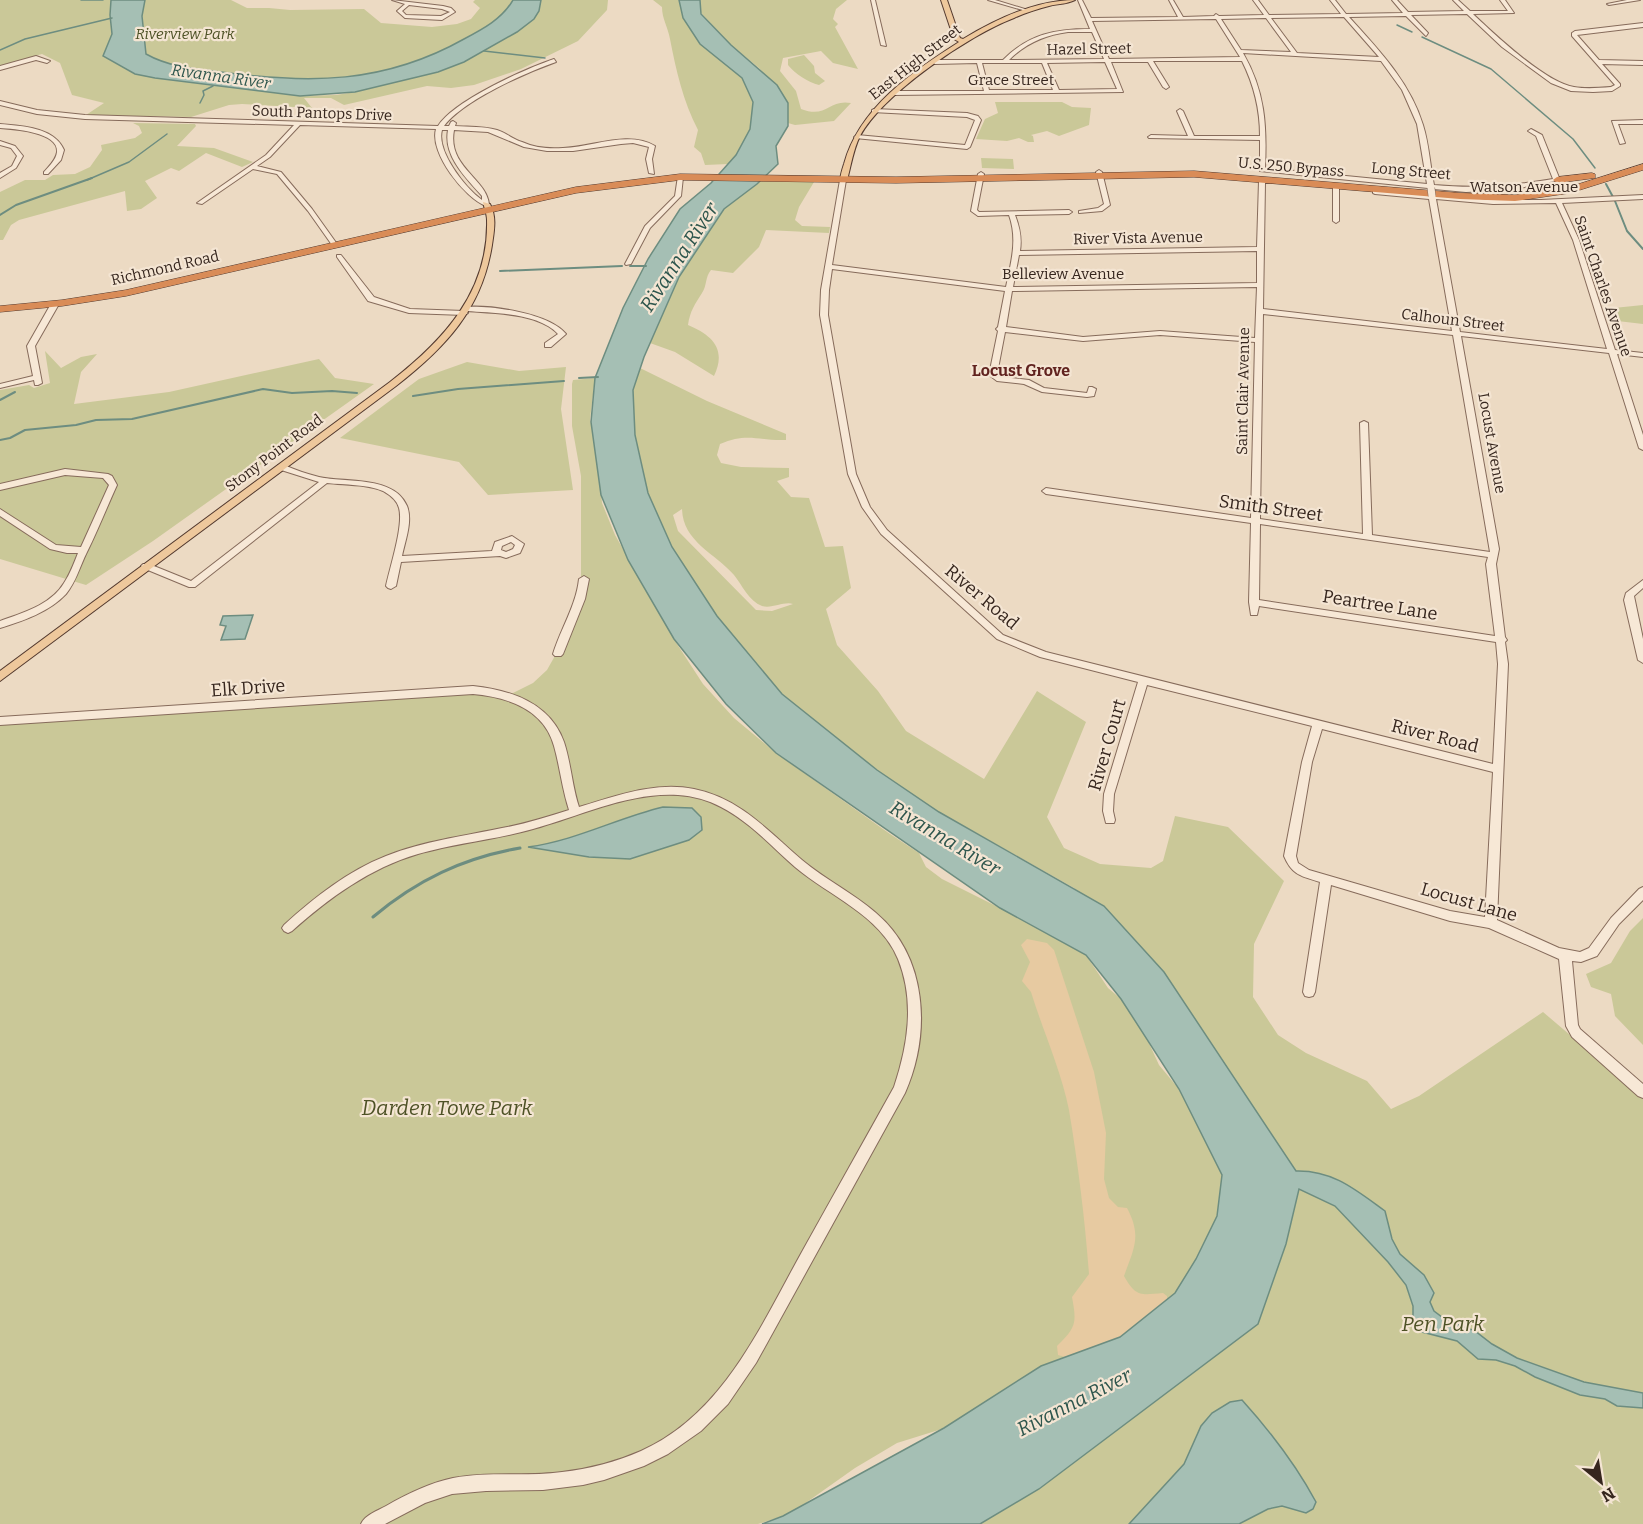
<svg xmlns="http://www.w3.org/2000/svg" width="1643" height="1524" viewBox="0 0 1643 1524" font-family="Bitter,serif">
	<rect width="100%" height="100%" fill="#ecdac3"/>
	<!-- green -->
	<g fill="#cac898" fill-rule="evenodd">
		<path d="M0 0H111L110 15 112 34 104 55 155 78 300 96 336 95 355 92 438 72 539 11 541 0H608L607 10 578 41 521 69 474 85 451 88 427 86 344 105 331 98H304L312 108 242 104 229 105 191 117 86 115 104 103 72 95 60 63 42 54 0 66Z"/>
		<path d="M145 0H231L247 8H269L290 10 364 9 381 23 432 27 457 24 471 19 480 8 473 2 475 0H513C502 19 483 29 464 39 382 85 311 84 221 72 195 69 170 67 146 54L142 16Z"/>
		<path d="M653 0H679L683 18 724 62 742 78 753 102 750 129 736 155 728 164 705 165 701 153 694 147 698 130C683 101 676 70 670 39 668 27 662 19 662 7Z"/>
		<path d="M700 0H847L836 9 833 19 838 24 835 27 858 69 833 63 821 51 783 58 780 71 796 91 801 109C827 119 828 99 851 103L834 121 795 125 788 123V103L759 68 731 45 701 13Z"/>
		<path d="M804 55 814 66 815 73 825 81 819 85C808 82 795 74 788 65V59Z"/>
		<path d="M995 102H1062L1072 107 1091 108 1089 125 1059 136 1047 131 1031 135 1033 136 1034 142H1028L1019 138 1007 141 976 139 985 119 998 113Z"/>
		<path d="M133 123 195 124 196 126 177 146 214 148 253 162 242 167 206 153 179 171 171 168 145 181 157 198 141 209 127 211 125 191 19 220 11 225 3 240H0V192L25 180H45L53 175 75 174 90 167 102 150 101 145 135 138 142 133 139 126Z"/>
		<path d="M981 158 1013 159 1014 169 982 168Z"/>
		<path d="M761 181 814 182 799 207 795 220 802 226 830 227 829 233 766 230 759 247 733 273 711 270C705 277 707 286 702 293 695 304 690 311 688 325 712 335 727 349 714 376L675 352 650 343 678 277 724 209Z"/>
		<path d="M1643 305V324L1609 320 1604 309Z"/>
		<path d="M45 351 61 368 81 357 97 354 81 372 74 404 169 392 319 359 335 378 374 384 153 541 86 585 0 559V390L29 385 34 388 50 383Z"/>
		<path d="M467 362 519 371 566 367 561 409 573 490 488 495 459 462 340 438 419 379Z"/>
		<path d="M640 368 707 401 786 434V440C759 441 747 432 720 444L717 455 721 463 741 467 789 468V477L777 481 791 497 809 498 825 547 843 546 851 588 826 609 837 645 878 691 906 731 984 779 1037 691 1086 722 1047 817 1064 848 1100 864 1151 868 1163 861 1175 816 1228 827 1284 881 1254 944 1253 997 1278 1035 1306 1053 1367 1081 1391 1109 1419 1096 1543 1012 1643 1097V1524H924L1237 1322 1293 1167 1255 1110 1074 888 939 812 877 770 782 694 717 616 672 547 648 493 635 435 633 390ZM682 509C683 542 715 553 734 575 742 585 749 601 762 606 772 609 784 601 793 604L772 611 756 610 678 531 673 515Z"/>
		<path d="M595 378 590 419 598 458 602 503 615 535 677 644 703 684 734 718 776 753 890 834 919 853 926 867 942 879 1006 911 1086 955 1108 988 1121 999 1143 1030 1159 1065 1179 1089 1223 1171 1217 1215 1186 1301 958 1424 897 1443 855 1468 790 1514 758 1524H0V720L466 690 507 696 533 683 547 670 556 654 581 588V476L572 426V384L573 380Z"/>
		<path d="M1643 918V1045L1615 1016 1611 994 1591 987 1586 974 1611 963 1630 931Z"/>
	</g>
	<!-- sand -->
	<path fill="#e7caa1" d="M1027 939 1047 943 1054 950 1094 1072 1106 1133 1104 1179 1109 1198 1118 1207 1127 1208C1142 1236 1134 1248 1124 1276 1136 1297 1140 1295 1163 1293L1167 1296V1300L1120 1337 1065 1357 1058 1355 1057 1346C1076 1327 1077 1324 1072 1297L1089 1274C1085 1219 1078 1164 1069 1110 1061 1070 1043 1031 1031 992L1022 981 1030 962 1021 945Z"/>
	<!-- water -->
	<g fill="#a5bfb4" stroke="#6d8d80" stroke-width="1.5">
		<path d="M111 0H145L142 16 146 54C169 67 195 69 221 72 309 84 384 84 464 39 483 29 502 19 513 0H541L539 11 534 19 517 32 464 62 438 72 355 92 300 96 155 78 135 74 103 56 112 34 110 15Z"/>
		<path d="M679 0H700L701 14 731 45 777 85 788 103V126L776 146 778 164 757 184 724 209 679 277 644 357 633 390 635 435 648 493 672 547 717 616 782 694 877 770 939 812 1104 906 1164 972 1296 1171C1333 1170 1356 1190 1385 1211L1392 1239 1400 1254 1424 1275 1434 1293 1430 1302 1434 1311 1446 1320 1475 1331 1492 1344 1517 1358 1584 1382 1643 1393V1408L1617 1406 1605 1399 1580 1395 1535 1377 1515 1366 1496 1360 1478 1359 1457 1341 1422 1332 1413 1318V1306L1406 1285 1388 1262 1335 1206 1299 1189 1286 1244 1258 1324 1039 1489 980 1524H762L783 1516 944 1428 1041 1366 1120 1337 1175 1293 1196 1259 1217 1216 1222 1175 1179 1089 1121 999 1086 955 1000 908 776 753 726 704 674 639 628 560 601 495 591 422 595 378 623 308 648 259 680 209 711 183 736 155 750 129 753 102 742 78 700 44 683 18Z"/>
		<path d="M253 615 245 639 221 640 226 626 220 625 223 616Z"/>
		<path d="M663 807 692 808 701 817 702 830 689 840 630 859 589 857 528 847C575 841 617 818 663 807Z"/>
		<path d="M1242 1400C1270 1431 1296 1465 1316 1502L1313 1509 1306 1513 1282 1506 1268 1509 1239 1524H1129L1184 1464 1201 1426 1212 1413 1230 1402Z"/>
	</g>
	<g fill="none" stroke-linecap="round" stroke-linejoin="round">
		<!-- stream-far2 -->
		<g stroke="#6d8d80" stroke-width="1.5">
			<path d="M81 0H103"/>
			<path d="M1397 25 1412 32"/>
			<path d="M1422 37 1491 69 1573 139 1595 168"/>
			<path d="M0 50 25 39 112 18"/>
			<path d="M484 51 545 58"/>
			<path d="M200 103 204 95 203 91 213 86"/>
			<path d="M87 180 129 162 167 134"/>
		</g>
		<!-- stream-far1 -->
		<g stroke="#6d8d80" stroke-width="2">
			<path d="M1606 184 1613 197"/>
			<path d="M1615 201 1627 231 1643 249"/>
			<path d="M0 215 16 205 92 178"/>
			<path d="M630 266H646"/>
			<path d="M500 271 622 266"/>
			<path d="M579 378 598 377"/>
			<path d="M413 396 458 389 564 381"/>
			<path d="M0 400 15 392"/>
			<path d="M0 440 10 438 25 430 76 425 96 420 132 419 263 389 292 393 332 391 357 393"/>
		</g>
		<!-- stream -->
		<path stroke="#6d8d80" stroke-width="3" d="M373 917C417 880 463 858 520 848"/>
		<!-- minor casing -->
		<g stroke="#866b5b" stroke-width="2">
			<g id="minor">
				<path d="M392 0 443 6 451 8 455 12 442 20 405 18 397 11 405 4ZM409 5 442 9 450 12 441 16 406 15 402 11Z"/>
				<path d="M871 0H875L886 46 881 45Z"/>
				<path d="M988 0H995L1028 10 1026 11Z"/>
				<path d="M1078 0H1082L1091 18 1178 17 1169 0H1173L1183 17 1214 16 1216 14 1219 16 1264 15 1253 0H1258L1269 15 1341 14 1330 0H1335L1346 14 1403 13 1392 0H1397L1408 12 1464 11 1453 0H1458L1470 11H1508L1500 0H1505L1514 13 1473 14C1494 34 1546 83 1574 87 1586 89 1598 88 1611 87L1615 85 1572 36V33L1575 31 1643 23V27L1577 35 1599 60 1643 61V65L1602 64 1620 84V86L1612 91 1593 92 1571 91 1551 83 1502 47 1467 14 1411 15 1428 33 1426 36 1406 16 1349 17C1378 49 1410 82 1423 125 1429 144 1430 165 1434 185 1477 189 1511 186 1553 179L1536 136 1528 131 1531 129 1542 135 1560 180 1509 190 1466 192 1434 189 1431 190 1428 188 1260 171V140L1149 138 1148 137 1151 135 1188 136 1177 111 1180 109 1183 111 1194 136H1260C1260 109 1254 85 1242 61H1153L1169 87 1166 89 1163 87 1148 62H1111L1123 92 894 95 891 93 894 91H984L977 63 935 64 932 62 935 60H1003C1029 34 1055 29 1090 29ZM1344 17 1379 57 1297 53 1271 18ZM1266 18 1291 52 1241 50 1221 19ZM1216 19 1240 57 1109 59 1092 21ZM1068 32H1092L1104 59 1009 60C1026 43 1045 35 1068 32ZM1243 53 1381 61 1402 90 1417 124 1427 184 1265 168C1267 125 1265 91 1243 53ZM1105 62 1117 89 1059 90 1047 63ZM982 63H1042L1053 90H989Z"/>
				<path d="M1627 0H1640L1609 5 1607 4Z"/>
				<path d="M36 56 50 61 47 63 36 60 0 70V66Z"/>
				<path d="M554 59 556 62C525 73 464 100 444 126H449L451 122 453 121 456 123 455 126C469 127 483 126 497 130 506 133 513 139 522 142 535 148 550 149 563 148 592 147 629 130 655 146L652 159 654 174 649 173 646 159 649 147 633 143 621 144 573 151H547L524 147 488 132 454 130C447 167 486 178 489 204L486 206C465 198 429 153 436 129L300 125 270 157 257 166 281 172 312 209 337 244 334 246 332 245 308 211 277 174 253 169 202 204 197 203 266 155 294 125 85 119 37 114 0 105V101L37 110 85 115 438 126C455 100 525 69 554 59ZM442 130H448C443 156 466 178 482 196V200C465 188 436 151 442 130Z"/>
				<path d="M874 109 967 113 978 116 981 120 970 147 967 149 855 138 854 137 857 135 965 145 975 120 967 117 872 112V110Z"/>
				<path d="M1643 120V124H1618L1625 143 1620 144 1612 121Z"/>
				<path d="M0 124C22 126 54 127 64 150L61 160 48 174H44V172C49 166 56 160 57 152 59 132 14 129 0 128Z"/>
				<path d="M0 141 15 146 23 156 16 168 0 178V173L12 166 17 156 11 148 0 145Z"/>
				<path d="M1099 170 1102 172 1110 205 1102 211 1079 213V211L1098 208 1104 204 1096 172Z"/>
				<path d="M981 172 984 174 977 210 979 212 1069 210 1072 212 1069 214 1015 215C1020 228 1022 238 1020 251L1257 247 1259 181 1262 179 1275 181V183H1265L1263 309 1452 331 1429 199 1375 194 1373 193V191L1493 200H1541L1643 195V199L1562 203 1579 240 1615 350 1643 353V357L1617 354 1643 435V450L1639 448 1609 353 1461 336 1499 549 1496 564 1505 637 1507 640 1505 642 1508 664 1497 920 1559 948 1580 952 1589 948 1611 918 1639 889 1643 887V900L1619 924 1597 956 1581 962 1572 961 1578 1025 1580 1029 1643 1084V1098L1638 1096 1572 1037 1566 1026 1559 959 1489 928 1450 921 1331 885 1315 992 1313 996 1309 997 1305 996 1303 992 1320 882C1301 876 1292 875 1284 856L1302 762 1312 726 1147 685 1114 794 1113 811 1115 820 1114 823H1106L1103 811 1104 794 1138 682 1040 657 997 639 881 534 862 507 848 474 820 315 821 290 840 180 843 178 846 180 832 265 1006 287C1011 262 1018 240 1009 215L978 216 971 211 978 174ZM1436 199 1493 204 1556 203 1573 240 1607 349 1460 332ZM1257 251V283L1013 287 1019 255ZM832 269 1005 291 998 327 996 329 998 331 989 375 997 381 1024 384 1042 392 1087 397 1094 396 1096 389 1092 387H1089L1087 393 1044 388 1029 380 1002 377 997 374 1005 332 1083 341 1160 335 1255 342 1251 518 1046 488 1042 491 1046 494 1251 523 1249 602 1251 615H1257L1259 606 1496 642 1498 664 1493 764 1046 652 1003 635 887 530 870 507 856 474 828 315 829 290ZM1257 287 1255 338 1160 331 1083 337 1006 327 1012 291ZM1263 314 1453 335 1490 552 1372 535 1368 423 1364 421 1360 423 1363 534 1260 519ZM1260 524 1488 557 1486 564 1495 636 1259 600ZM1322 729 1493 772 1485 917 1450 911 1309 870 1298 863 1296 856 1312 762Z"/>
				<path d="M678 176 683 177 681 196 650 228 631 264 626 265 625 264 645 226 675 196Z"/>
				<path d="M1336 186 1339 188V221L1336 223 1333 221V188Z"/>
				<path d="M337 255H341L374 297 410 309 464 311 468 313 464 315 409 313 368 301 337 257Z"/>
				<path d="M52 302 59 304 35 346 42 383 38 385H35L34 380 0 388V384L33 376 27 346Z"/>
				<path d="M464 307C491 305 549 313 566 334L551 347H545V343L558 334C539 313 493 313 467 311H464Z"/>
				<path d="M278 465H284C295 470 307 474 319 477 345 483 394 475 407 506 413 521 405 541 402 556L492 551 495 542 512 536 524 544 520 553 506 558 500 556 401 562 396 586 391 589 388 588 386 586C390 567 404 525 399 508 397 500 390 495 383 491 366 484 345 485 327 483L195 587H189L143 568 141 566 143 564H149L191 581 319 482 278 469ZM511 542 515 545 513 549 506 552 501 550 502 546Z"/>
				<path d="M65 469 108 474 112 476 117 485C107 507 97 532 87 552 80 566 76 582 66 594 49 612 23 621 0 628V621C22 613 51 605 64 583 70 574 74 563 78 553H67L50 549 0 516V509L56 545 81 547 109 485 103 478 65 475 0 490V484Z"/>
				<path d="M584 576 589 579 585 599 563 654 561 656H555L553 654C561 628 576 606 579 579Z"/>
				<path d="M1643 580V588L1634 596 1643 639V663L1638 660 1624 600 1626 593Z"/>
				<path d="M473 686C511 690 550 703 564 742 571 763 572 786 579 807 616 796 655 781 694 789 740 798 769 832 802 860 826 880 853 893 876 913 928 957 931 1034 905 1093L756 1363 728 1404 701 1431 668 1454 644 1466 604 1480 583 1485 543 1490 486 1491 452 1494 425 1503 385 1524H361C365 1515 377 1511 386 1506 407 1494 429 1483 453 1478 489 1471 526 1477 562 1472 589 1469 616 1462 641 1451 724 1414 761 1325 803 1250 833 1196 864 1141 894 1087 908 1045 915 1001 898 959 880 915 829 896 795 867 771 846 750 822 721 807 708 800 693 796 678 795 629 792 580 816 533 829 495 840 456 843 418 854 370 868 329 898 292 931L288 933 284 931 282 928 284 925C315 897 348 871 386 856 424 841 463 836 502 828 525 824 547 817 569 810 562 789 560 767 554 746 544 709 507 697 473 694L0 725V717Z"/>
			</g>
		</g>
		<!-- major casing -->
		<g stroke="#543a2f" stroke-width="2">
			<g id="major">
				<path d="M941 0H947L960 38 963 39C996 19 1036 0 1075 0 1067 4 1057 4 1049 6 1037 9 1025 13 1014 18 969 35 883 94 860 136 853 150 851 166 847 180L840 182C840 176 842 170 844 164 859 108 912 72 959 42L954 39Z"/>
				<path d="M483 202 490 204C497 217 494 231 492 245 482 309 446 347 396 386L0 681V671L390 382C443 341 489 292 487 220 487 214 484 207 483 202Z"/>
			</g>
		</g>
		<!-- highway casing -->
		<g stroke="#543a2f" stroke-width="1">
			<g id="highway">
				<path d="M1643 164V170L1570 193 1515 201 1460 199 1194 177 896 183 680 180 576 193 126 296 62 306 0 312V306L62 300 126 290 576 187 680 174 896 177 1194 171 1460 193 1515 195 1569 187Z"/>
				<path d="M1592 173 1595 174V178L1557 183 1553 180 1557 177Z"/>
			</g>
		</g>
		<!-- minor -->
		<use href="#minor" fill="#f7e8d6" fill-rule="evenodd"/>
		<!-- major -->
		<use href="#major" fill="#eec89c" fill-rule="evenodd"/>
		<!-- highway -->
		<use href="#highway" fill="#d98c57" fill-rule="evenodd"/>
		<!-- minor-bridge casing -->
		<g stroke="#866b5b" stroke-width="8" stroke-linecap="butt">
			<path id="minor-bridge" d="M1431 188 1432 196"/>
		</g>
		<!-- minor-bridge -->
		<use href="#minor-bridge" stroke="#f7e8d6" stroke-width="7"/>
	</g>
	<g text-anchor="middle" stroke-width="4.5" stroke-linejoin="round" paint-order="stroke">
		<!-- far-park labels -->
		<g font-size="15" font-style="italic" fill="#4e5226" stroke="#f4e5d3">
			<text x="185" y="39">Riverview Park</text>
		</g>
		<!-- far-street labels -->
		<g font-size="15" fill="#36261e" stroke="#f4e5d3">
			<text transform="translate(1089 49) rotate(-1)" y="5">Hazel Street</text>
			<text transform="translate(915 62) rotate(-38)" y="5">East High Street</text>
			<text x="1011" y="85">Grace Street</text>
			<text transform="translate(322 113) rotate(2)" y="5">South Pantops Drive</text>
			<text transform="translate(1291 167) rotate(5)" y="5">U.S. 250 Bypass</text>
			<text transform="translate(1411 171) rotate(5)" y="5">Long Street</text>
			<text x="1524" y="192">Watson Avenue</text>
			<text transform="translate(1138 238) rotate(-1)" y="5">River Vista Avenue</text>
			<text transform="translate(165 268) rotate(-13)" y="5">Richmond Road</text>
			<text x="1063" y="279">Belleview Avenue</text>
			<text transform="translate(1603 286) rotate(71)" y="5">Saint Charles Avenue</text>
			<text transform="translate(1453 320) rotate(7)" y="5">Calhoun Street</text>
			<text transform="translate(1243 391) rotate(-89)" y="5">Saint Clair Avenue</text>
			<text transform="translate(1492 443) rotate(80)" y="5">Locust Avenue</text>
			<text transform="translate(274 453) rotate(-37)" y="5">Stony Point Road</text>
		</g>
		<!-- far-water labels -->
		<g font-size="16" font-style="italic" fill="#2e564d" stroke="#f4e5d3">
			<text transform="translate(221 76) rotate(8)" y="6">Rivanna River</text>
		</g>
		<!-- far-neighbourhood labels -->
		<g font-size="16" font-weight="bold" fill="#61231f" stroke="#f4e5d3">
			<text x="1021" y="376">Locust Grove</text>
		</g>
		<!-- street labels -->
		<g font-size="18" fill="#36261e" stroke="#f4e5d3">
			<text transform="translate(1271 508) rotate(8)" y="6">Smith Street</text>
			<text transform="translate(982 597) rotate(40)" y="6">River Road</text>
			<text transform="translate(1380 605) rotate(9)" y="6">Peartree Lane</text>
			<text transform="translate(248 688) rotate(-4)" y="6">Elk Drive</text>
			<text transform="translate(1435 736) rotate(14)" y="6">River Road</text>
			<text transform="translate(1107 745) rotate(-74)" y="6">River Court</text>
			<text transform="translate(1469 902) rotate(16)" y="6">Locust Lane</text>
		</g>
		<!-- water labels -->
		<g font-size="20" font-style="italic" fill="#2e564d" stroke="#f4e5d3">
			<text transform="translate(679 257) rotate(-57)" y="7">Rivanna River</text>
			<text transform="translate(945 838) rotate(31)" y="7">Rivanna River</text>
			<text transform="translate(1074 1402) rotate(-27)" y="7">Rivanna River</text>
		</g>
		<!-- near-park labels -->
		<g font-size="21" font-style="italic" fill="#4e5226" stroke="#f4e5d3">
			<text x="447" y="1115">Darden Towe Park</text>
			<text x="1443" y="1331">Pen Park</text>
		</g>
	</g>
	<!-- north arrow -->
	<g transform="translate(1601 1482) rotate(150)" stroke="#f4e5d3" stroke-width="4.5" paint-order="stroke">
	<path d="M0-4.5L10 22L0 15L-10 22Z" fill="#36261e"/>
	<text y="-9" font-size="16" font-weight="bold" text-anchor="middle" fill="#36261e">N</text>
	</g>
</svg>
